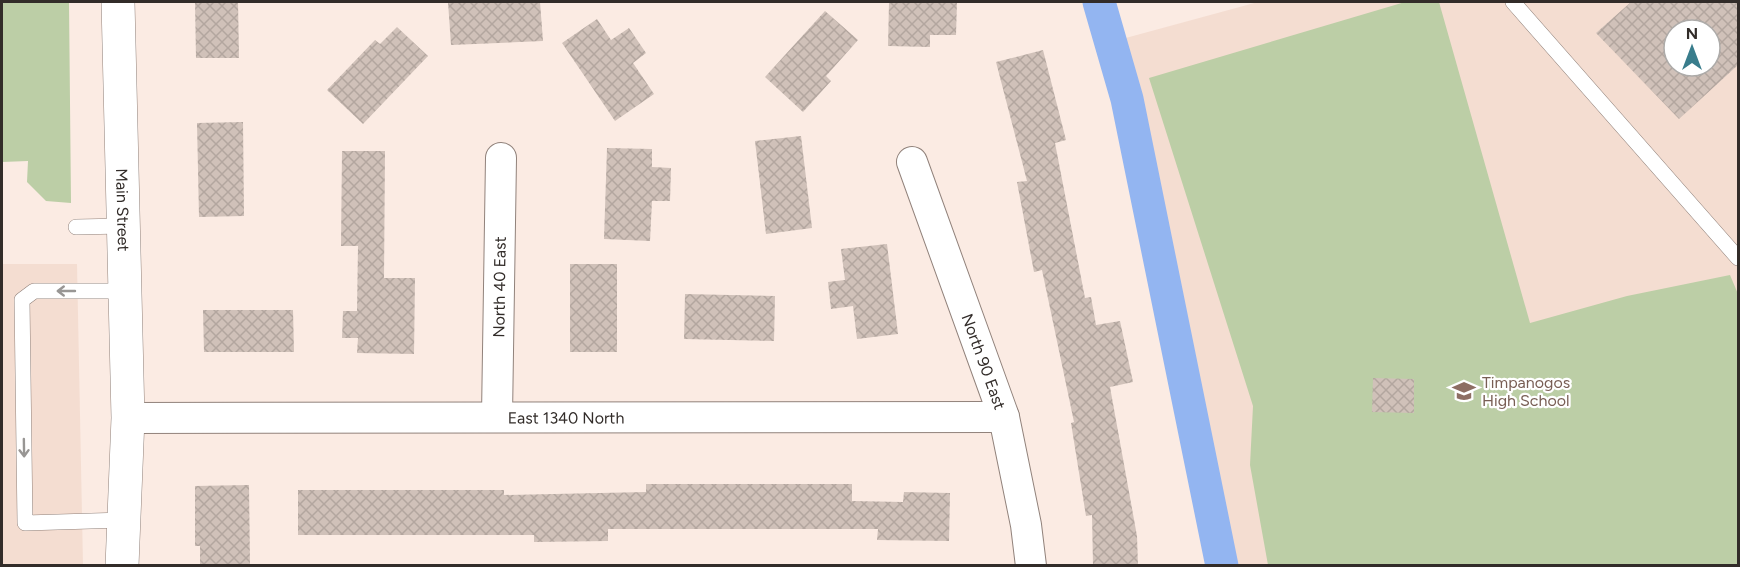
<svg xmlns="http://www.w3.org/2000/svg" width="1740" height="567" viewBox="0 0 1740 567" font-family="Figtree,sans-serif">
	<defs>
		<pattern id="building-cross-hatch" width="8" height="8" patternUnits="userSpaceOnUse" patternTransform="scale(1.5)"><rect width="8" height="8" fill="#d0c1b9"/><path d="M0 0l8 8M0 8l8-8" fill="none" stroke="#b3a69f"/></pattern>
	</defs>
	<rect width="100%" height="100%" fill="#fbebe3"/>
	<!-- built -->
	<g fill="#f4ddd1" fill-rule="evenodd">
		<path d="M1258 2H1738V565H1229L1111 42ZM1674 30H1710V66H1674Z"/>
		<path d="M2 264H77L83 565H2Z"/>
	</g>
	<!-- green -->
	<g fill="#bccea6">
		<path d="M2 2H69L71 203 46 201 27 182 28 161 2 162Z"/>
		<path d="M1405 2H1439L1530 323 1627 296 1730 275 1738 294V565H1268L1250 465 1253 406 1149 78Z"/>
	</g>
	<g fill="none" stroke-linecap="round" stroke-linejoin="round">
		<!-- canal -->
		<path stroke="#93b5f1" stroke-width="33" d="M1099 2 1127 99 1222 566"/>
	</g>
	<!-- building -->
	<g fill="url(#building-cross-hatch)" fill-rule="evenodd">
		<path d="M195 2H238L239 58H196Z"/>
		<path d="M448 2H540L543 41 451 45Z"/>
		<path d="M889 2H957L956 35H930V47L888 46Z"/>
		<path d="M1631 2H1738V65L1679 119 1596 33ZM1674 30H1710V66H1674Z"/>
		<path d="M825 11 858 40 826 76 831 81 803 112 765 77Z"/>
		<path d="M597 19 611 40 629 28 646 53 633 63 654 94 615 121 562 43Z"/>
		<path d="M397 27 428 56 363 124 327 90 375 40 380 44Z"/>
		<path d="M1043 50 1066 140 1055 143 1085 298 1091 297 1096 325 1120 321 1133 382 1110 387 1137 536 1138 566H1093L1092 515 1086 516 1071 423 1074 422 1042 270 1034 272 1017 182 1027 181 996 62Z"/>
		<path d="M243 122 244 216 199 217 197 123Z"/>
		<path d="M801 136 812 228 766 234 755 141Z"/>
		<path d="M607 148 652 149V167L671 168 670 201H652L650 241 604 239Z"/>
		<path d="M342 151H385L384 278H415L414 354 357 353 358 338H342L343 311H357L358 246H341Z"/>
		<path d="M887 244 898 334 857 339 853 306 831 309 828 282 845 280 841 249Z"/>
		<rect x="570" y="264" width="47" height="88"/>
		<path d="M685 294 775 296 774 341 684 339Z"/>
		<path d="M203 310H293L294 352H204Z"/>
		<path d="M1373 378 1414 379V413L1372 412Z"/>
		<path d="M646 484H852V501L903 502 904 492 950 493 949 541 877 540 878 529H608V541L534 542V535H298V490H504V495L646 492Z"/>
		<path d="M249 485 250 566H200V546H195V486Z"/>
	</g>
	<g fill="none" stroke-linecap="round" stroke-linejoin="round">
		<!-- service casing -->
		<g stroke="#91827b" stroke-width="16">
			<g id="service">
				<path d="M1513 2 1738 258"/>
				<path d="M76 227 123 226"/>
				<path d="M124 520 25 523 22 300 34 291H125"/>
			</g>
		</g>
		<!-- minor casing -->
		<g stroke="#91827b" stroke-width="32">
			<g id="minor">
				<path id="s1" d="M912 162 1004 417 1026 525 1031 566"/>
				<path id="s2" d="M497 416 501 158"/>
				<path id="s3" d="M128 418 1004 417"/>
			</g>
		</g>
		<!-- tertiary casing -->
		<g stroke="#91827b" stroke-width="34">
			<g id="tertiary">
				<path id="s4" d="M118 2 128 418 122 566"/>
			</g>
		</g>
		<!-- service -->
		<use href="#service" stroke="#fff" stroke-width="15"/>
		<!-- minor -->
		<use href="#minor" stroke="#fff" stroke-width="30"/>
		<!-- tertiary -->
		<use href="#tertiary" stroke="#fff" stroke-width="33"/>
	</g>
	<!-- one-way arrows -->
	<defs><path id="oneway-shaft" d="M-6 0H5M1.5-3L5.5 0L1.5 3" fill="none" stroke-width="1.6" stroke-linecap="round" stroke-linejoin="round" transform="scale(1.5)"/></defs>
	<g stroke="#989694">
		<use href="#oneway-shaft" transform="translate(66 291) rotate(180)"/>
		<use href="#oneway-shaft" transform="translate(24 448) rotate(89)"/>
	</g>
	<!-- icons -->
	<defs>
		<g id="school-bare" transform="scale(1.8)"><path d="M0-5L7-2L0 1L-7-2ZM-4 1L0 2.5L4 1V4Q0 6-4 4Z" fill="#8d6e63" stroke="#fff" stroke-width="2.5" paint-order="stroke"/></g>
	</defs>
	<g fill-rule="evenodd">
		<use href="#school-bare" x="1464" y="391"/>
	</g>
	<g text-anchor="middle" stroke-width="4.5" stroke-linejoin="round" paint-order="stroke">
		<!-- street labels -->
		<g font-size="16" fill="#322c29" stroke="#fff">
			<text dy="6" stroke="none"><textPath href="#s4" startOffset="208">Main Street</textPath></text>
			<text dy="6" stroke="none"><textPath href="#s2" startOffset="129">North 40 East</textPath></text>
			<text dy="6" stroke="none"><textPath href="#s1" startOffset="212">North 90 East</textPath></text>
			<text dy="6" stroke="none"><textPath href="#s3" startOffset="438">East 1340 North</textPath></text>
		</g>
		<!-- education labels -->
		<g font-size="16" fill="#785e54" stroke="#fff" text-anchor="start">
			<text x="1482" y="388">Timpanogos<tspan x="1482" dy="18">High School</tspan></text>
		</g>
	</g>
	<!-- border -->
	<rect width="1740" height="567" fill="none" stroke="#322c29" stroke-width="6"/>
	<!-- north arrow -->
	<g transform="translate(1692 48)"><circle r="28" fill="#ffffff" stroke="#adaba9" stroke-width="1.5"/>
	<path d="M0-4.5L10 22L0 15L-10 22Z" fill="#397d8c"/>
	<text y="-9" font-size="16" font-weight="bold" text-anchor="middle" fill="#322c29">N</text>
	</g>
</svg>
